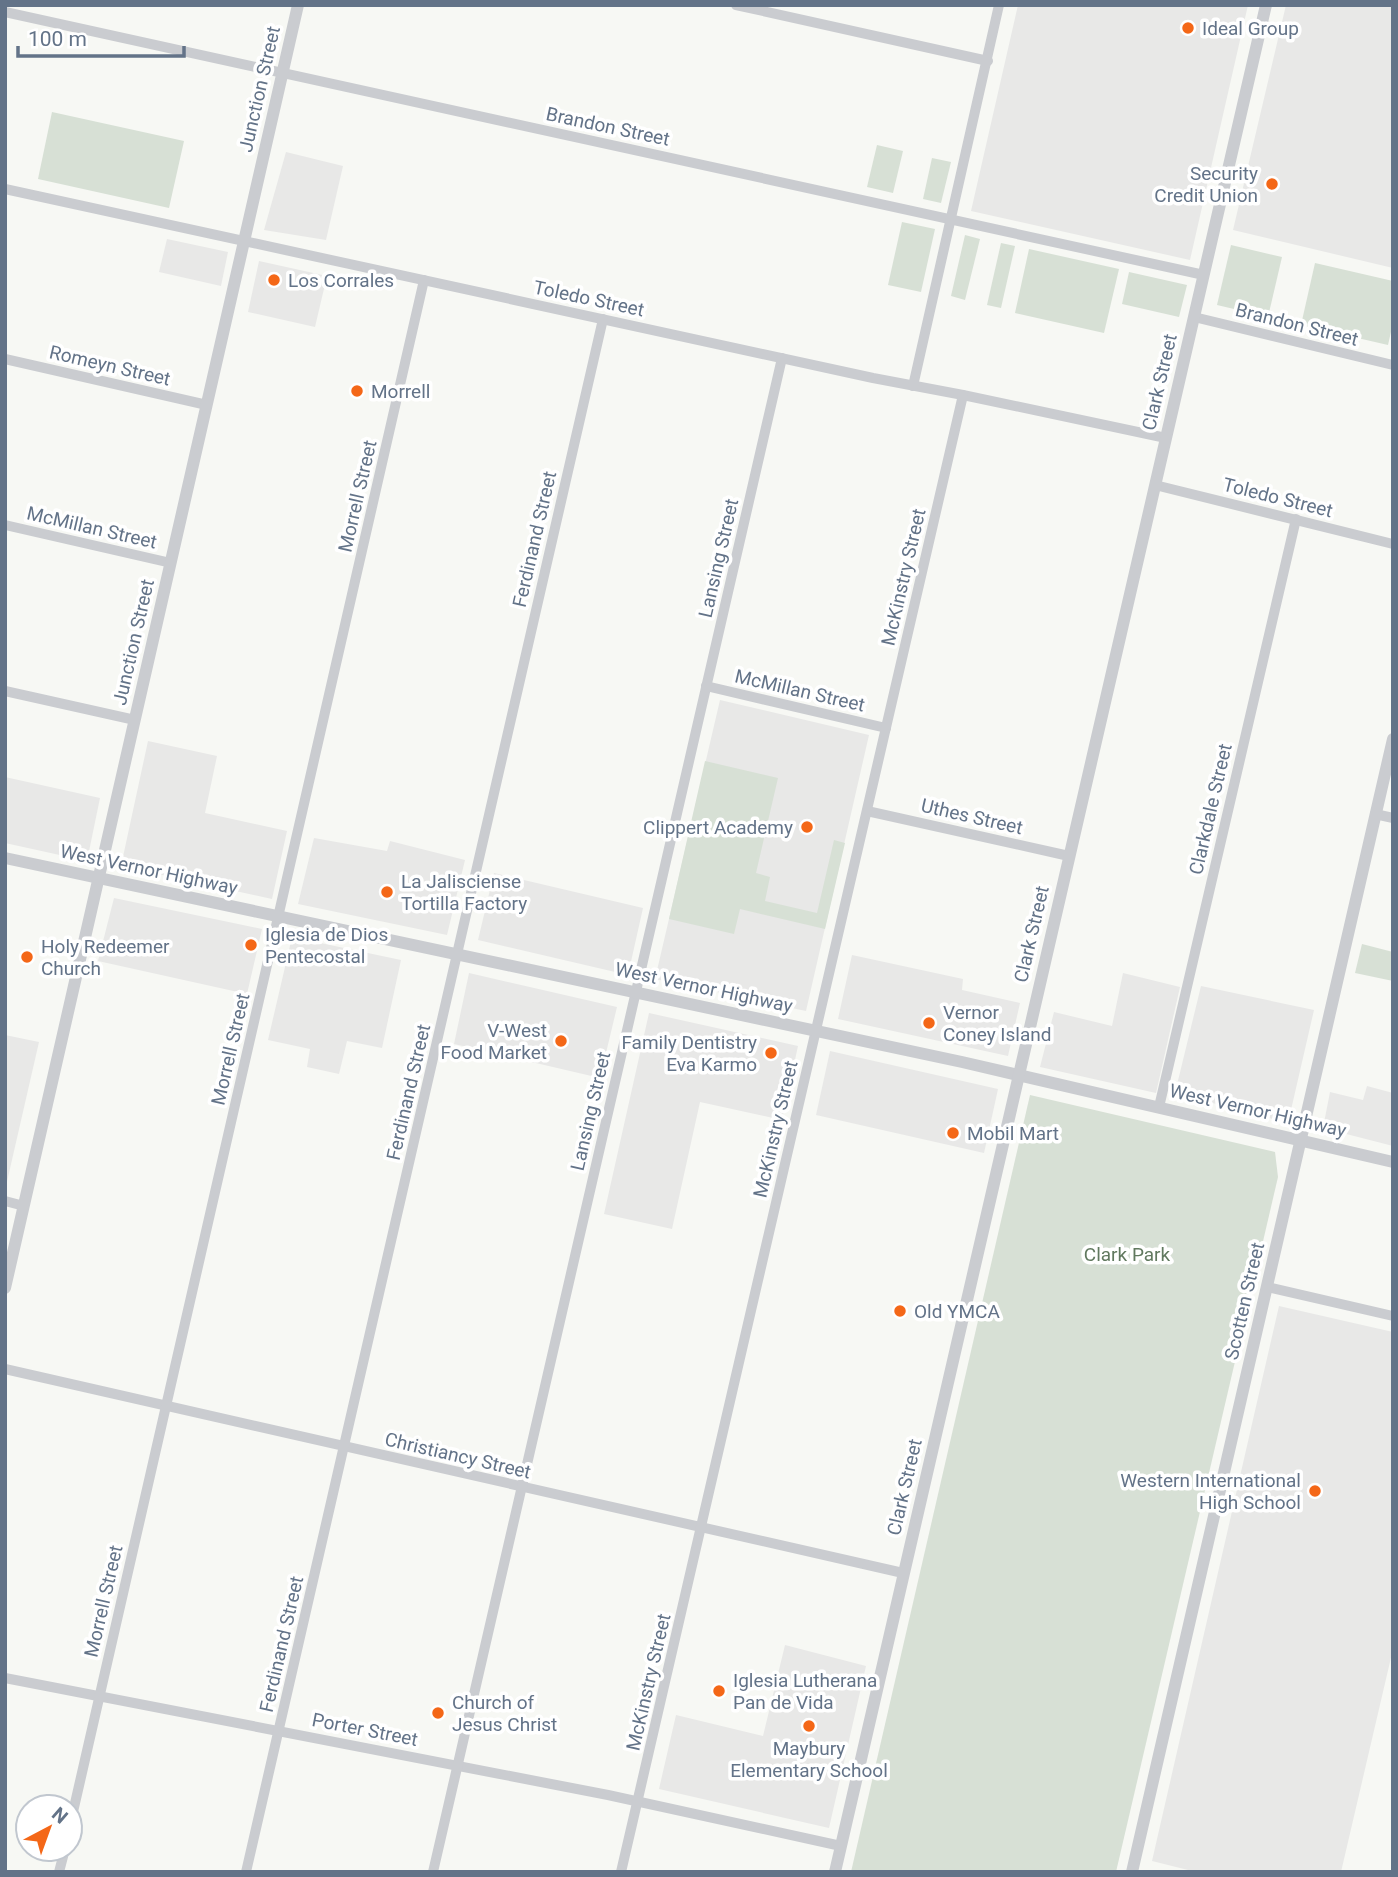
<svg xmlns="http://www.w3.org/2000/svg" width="1398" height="1877" viewBox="0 0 1398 1877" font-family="Roboto,sans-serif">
	<rect width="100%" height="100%" fill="#f7f8f4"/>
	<!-- built -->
	<g fill="#e8e8e7">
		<path d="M1018 5H1248L1190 260 971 211Z"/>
		<path d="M1286 5H1393V268L1233 230Z"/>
		<path d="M286 152 343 166 326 240 264 230Z"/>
		<path d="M167 239 228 252 221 286 159 272Z"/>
		<path d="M259 261 327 276 315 327 248 312Z"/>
		<path d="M720 700 869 735 806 1011 655 979Z"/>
		<path d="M148 741 217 756 205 813 287 831 272 899 121 866Z"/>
		<path d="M5 777 100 798 87 861 5 843Z"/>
		<path d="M314 838 387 851 390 841 465 860 447 935 298 904Z"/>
		<path d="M494 873 643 908 628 975 478 940Z"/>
		<path d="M114 898 262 929 247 994 98 961Z"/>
		<path d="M292 937 401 960 382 1048 347 1041 339 1074 307 1067 310 1049 268 1040Z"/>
		<path d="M852 955 963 979 962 990 1020 1003 1008 1056 838 1019Z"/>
		<path d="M469 973 617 1007 600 1078 454 1044Z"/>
		<path d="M1123 973 1180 987 1156 1093 1040 1067 1054 1012 1112 1026Z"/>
		<path d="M1201 986 1314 1010 1288 1123 1175 1093Z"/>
		<path d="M649 1013 798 1046 782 1120 700 1102 672 1229 604 1214Z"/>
		<path d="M5 1035 39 1042 6 1186H5Z"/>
		<path d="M830 1051 998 1089 984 1153 816 1115Z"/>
		<path d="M1367 1086 1393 1093V1146L1323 1128 1330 1092 1363 1100Z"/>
		<path d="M1279 1306 1393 1332V1649L1341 1872H1196L1152 1861Z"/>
		<path d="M785 1645 866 1666 829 1828 659 1789 676 1715 763 1736Z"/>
	</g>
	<!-- green -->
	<g fill="#d7e0d5">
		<path d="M52 112 184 141 169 208 38 179Z"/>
		<path d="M877 145 903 151 893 193 867 187Z"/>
		<path d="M932 158 951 162 941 203 923 199Z"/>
		<path d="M902 222 935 229 921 292 888 285Z"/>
		<path d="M965 235 980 239 965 300 951 296Z"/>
		<path d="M1001 243 1015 246 1001 308 987 305Z"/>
		<path d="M1231 245 1282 257 1268 317 1217 305Z"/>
		<path d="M1029 249 1119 269 1104 333 1015 313Z"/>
		<path d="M1315 263 1393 281V323L1388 345 1301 325Z"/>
		<path d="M1129 272 1187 285 1179 317 1122 304Z"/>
		<path d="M705 761 778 778 756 873 770 877 765 901 817 913 834 840 845 843 825 929 740 909 734 934 669 919Z"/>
		<path d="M1362 944 1393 952V981L1355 973Z"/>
		<path d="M1030 1095 1275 1152 1278 1177 1116 1872H851Z"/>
	</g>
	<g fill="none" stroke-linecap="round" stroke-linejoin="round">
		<!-- minor -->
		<g stroke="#caccd0" stroke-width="10">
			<path d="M736 5 988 61"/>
			<path d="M5 12 1204 275"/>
			<path d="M5 189 873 378 963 395 1166 438"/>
			<path d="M1194 317 1393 365"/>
			<path d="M5 359 207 405"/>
			<path d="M913 386 999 5"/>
			<path d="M1155 485 1393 544"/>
			<path d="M5 525 171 563"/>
			<path d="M706 686 886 728"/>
			<path d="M5 691 135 720"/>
			<path d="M867 811 1069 856"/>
			<path d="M1375 814 1393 818"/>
			<path d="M1159 1107 1296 519"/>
			<path d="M5 1201 24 1206"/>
			<path d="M1267 1287 1393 1316"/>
			<path d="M5 1369 903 1573"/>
			<path d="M5 1678 608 1795 841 1846"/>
			<path d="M70 1825 424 280"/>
			<path d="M59 1872 65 1849"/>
			<path d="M246 1872 603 319"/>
			<path d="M433 1872 782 358"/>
			<path d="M621 1872 963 395"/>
		</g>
		<!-- tertiary -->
		<g stroke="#caccd0" stroke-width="12">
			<path d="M5 858 962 1062 1393 1162"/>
			<path d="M5 1288 298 5"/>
			<path d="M835 1872 1266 5"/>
			<path d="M1132 1872 1393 739"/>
		</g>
	</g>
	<!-- markers -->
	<g fill="#f46717" stroke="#fff" stroke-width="2.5">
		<circle cx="1188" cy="28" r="7"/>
		<circle cx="1272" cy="184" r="7"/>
		<circle cx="274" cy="280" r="7"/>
		<circle cx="357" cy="391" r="7"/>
		<circle cx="807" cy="827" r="7"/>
		<circle cx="387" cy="892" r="7"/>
		<circle cx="251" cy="945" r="7"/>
		<circle cx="27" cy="957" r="7"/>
		<circle cx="929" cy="1023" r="7"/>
		<circle cx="561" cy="1041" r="7"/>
		<circle cx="771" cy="1053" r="7"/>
		<circle cx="953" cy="1133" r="7"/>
		<circle cx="900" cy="1311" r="7"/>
		<circle cx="1315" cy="1491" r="7"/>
		<circle cx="719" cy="1691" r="7"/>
		<circle cx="438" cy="1713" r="7"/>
		<circle cx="809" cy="1726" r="7"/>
	</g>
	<g text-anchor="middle" stroke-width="7" stroke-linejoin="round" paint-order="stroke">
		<!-- poi labels -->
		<g font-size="19" fill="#637388" stroke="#fff" text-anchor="start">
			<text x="1202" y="35">Ideal Group</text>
			<text x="1258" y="180" text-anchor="end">Security<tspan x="1258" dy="22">Credit Union</tspan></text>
			<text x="288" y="287">Los Corrales</text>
			<text x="371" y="398">Morrell</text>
			<text x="793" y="834" text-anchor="end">Clippert Academy</text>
			<text x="401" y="888">La Jalisciense<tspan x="401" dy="22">Tortilla Factory</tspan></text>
			<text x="265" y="941">Iglesia de Dios<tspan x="265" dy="22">Pentecostal</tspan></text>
			<text x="41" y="953">Holy Redeemer<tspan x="41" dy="22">Church</tspan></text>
			<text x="943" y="1019">Vernor<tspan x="943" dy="22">Coney Island</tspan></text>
			<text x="547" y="1037" text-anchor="end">V-West<tspan x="547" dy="22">Food Market</tspan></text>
			<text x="757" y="1049" text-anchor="end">Family Dentistry<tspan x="757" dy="22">Eva Karmo</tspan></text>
			<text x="967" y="1140">Mobil Mart</text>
			<text x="914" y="1318">Old YMCA</text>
			<text x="1301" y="1487" text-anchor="end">Western International<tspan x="1301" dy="22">High School</tspan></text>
			<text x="733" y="1687">Iglesia Lutherana<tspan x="733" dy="22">Pan de Vida</tspan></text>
			<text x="452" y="1709">Church of<tspan x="452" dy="22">Jesus Christ</tspan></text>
			<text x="809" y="1755" text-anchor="middle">Maybury<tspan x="809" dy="22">Elementary School</tspan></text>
		</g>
		<!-- street labels -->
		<g font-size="19" fill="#637388" stroke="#fff">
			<text transform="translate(259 89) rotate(-77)" y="7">Junction Street</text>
			<text transform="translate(608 126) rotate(12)" y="7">Brandon Street</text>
			<text transform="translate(589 298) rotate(12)" y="7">Toledo Street</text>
			<text transform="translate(1297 324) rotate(14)" y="7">Brandon Street</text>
			<text transform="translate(110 365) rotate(13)" y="7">Romeyn Street</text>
			<text transform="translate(1159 382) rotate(-77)" y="7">Clark Street</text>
			<text transform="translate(357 496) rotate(-77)" y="7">Morrell Street</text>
			<text transform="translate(1278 497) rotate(14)" y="7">Toledo Street</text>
			<text transform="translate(92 527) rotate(13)" y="7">McMillan Street</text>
			<text transform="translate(534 539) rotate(-77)" y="7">Ferdinand Street</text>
			<text transform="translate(718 558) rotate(-77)" y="7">Lansing Street</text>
			<text transform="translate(903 577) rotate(-77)" y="7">McKinstry Street</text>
			<text transform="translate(133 642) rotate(-77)" y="7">Junction Street</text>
			<text transform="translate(800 690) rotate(13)" y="7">McMillan Street</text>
			<text transform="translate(1210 809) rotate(-77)" y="7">Clarkdale Street</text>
			<text transform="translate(972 816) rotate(13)" y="7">Uthes Street</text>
			<text transform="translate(149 869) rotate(12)" y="7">West Vernor Highway</text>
			<text transform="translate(1031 934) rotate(-77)" y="7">Clark Street</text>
			<text transform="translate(704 987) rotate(12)" y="7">West Vernor Highway</text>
			<text transform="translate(230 1049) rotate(-77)" y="7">Morrell Street</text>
			<text transform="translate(408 1092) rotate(-77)" y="7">Ferdinand Street</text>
			<text transform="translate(1258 1110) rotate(13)" y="7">West Vernor Highway</text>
			<text transform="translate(590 1111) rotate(-77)" y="7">Lansing Street</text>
			<text transform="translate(775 1129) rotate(-77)" y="7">McKinstry Street</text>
			<text transform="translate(1244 1301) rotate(-77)" y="7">Scotten Street</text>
			<text transform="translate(458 1455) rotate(13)" y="7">Christiancy Street</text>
			<text transform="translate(904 1487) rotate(-77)" y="7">Clark Street</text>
			<text transform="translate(103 1601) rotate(-77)" y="7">Morrell Street</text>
			<text transform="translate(281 1644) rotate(-77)" y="7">Ferdinand Street</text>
			<text transform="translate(648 1682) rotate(-77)" y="7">McKinstry Street</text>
			<text transform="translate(365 1729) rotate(11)" y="7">Porter Street</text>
		</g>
		<!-- park labels -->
		<g font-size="19" fill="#61795f" stroke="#fff">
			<text x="1127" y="1261">Clark Park</text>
		</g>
	</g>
	<!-- border -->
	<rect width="1398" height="1877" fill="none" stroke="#637388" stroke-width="14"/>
	<!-- north arrow -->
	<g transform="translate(49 1828) rotate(41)"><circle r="33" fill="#ffffff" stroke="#c1c7cf" stroke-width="2"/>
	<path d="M0-5L12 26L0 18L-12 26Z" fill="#f46717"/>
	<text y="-10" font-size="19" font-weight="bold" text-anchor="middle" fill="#637388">N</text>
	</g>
	<!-- scale -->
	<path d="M18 46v10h166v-10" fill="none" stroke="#637388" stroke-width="3.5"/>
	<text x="28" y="46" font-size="21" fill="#637388" stroke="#ffffff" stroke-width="5" paint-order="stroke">100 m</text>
</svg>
